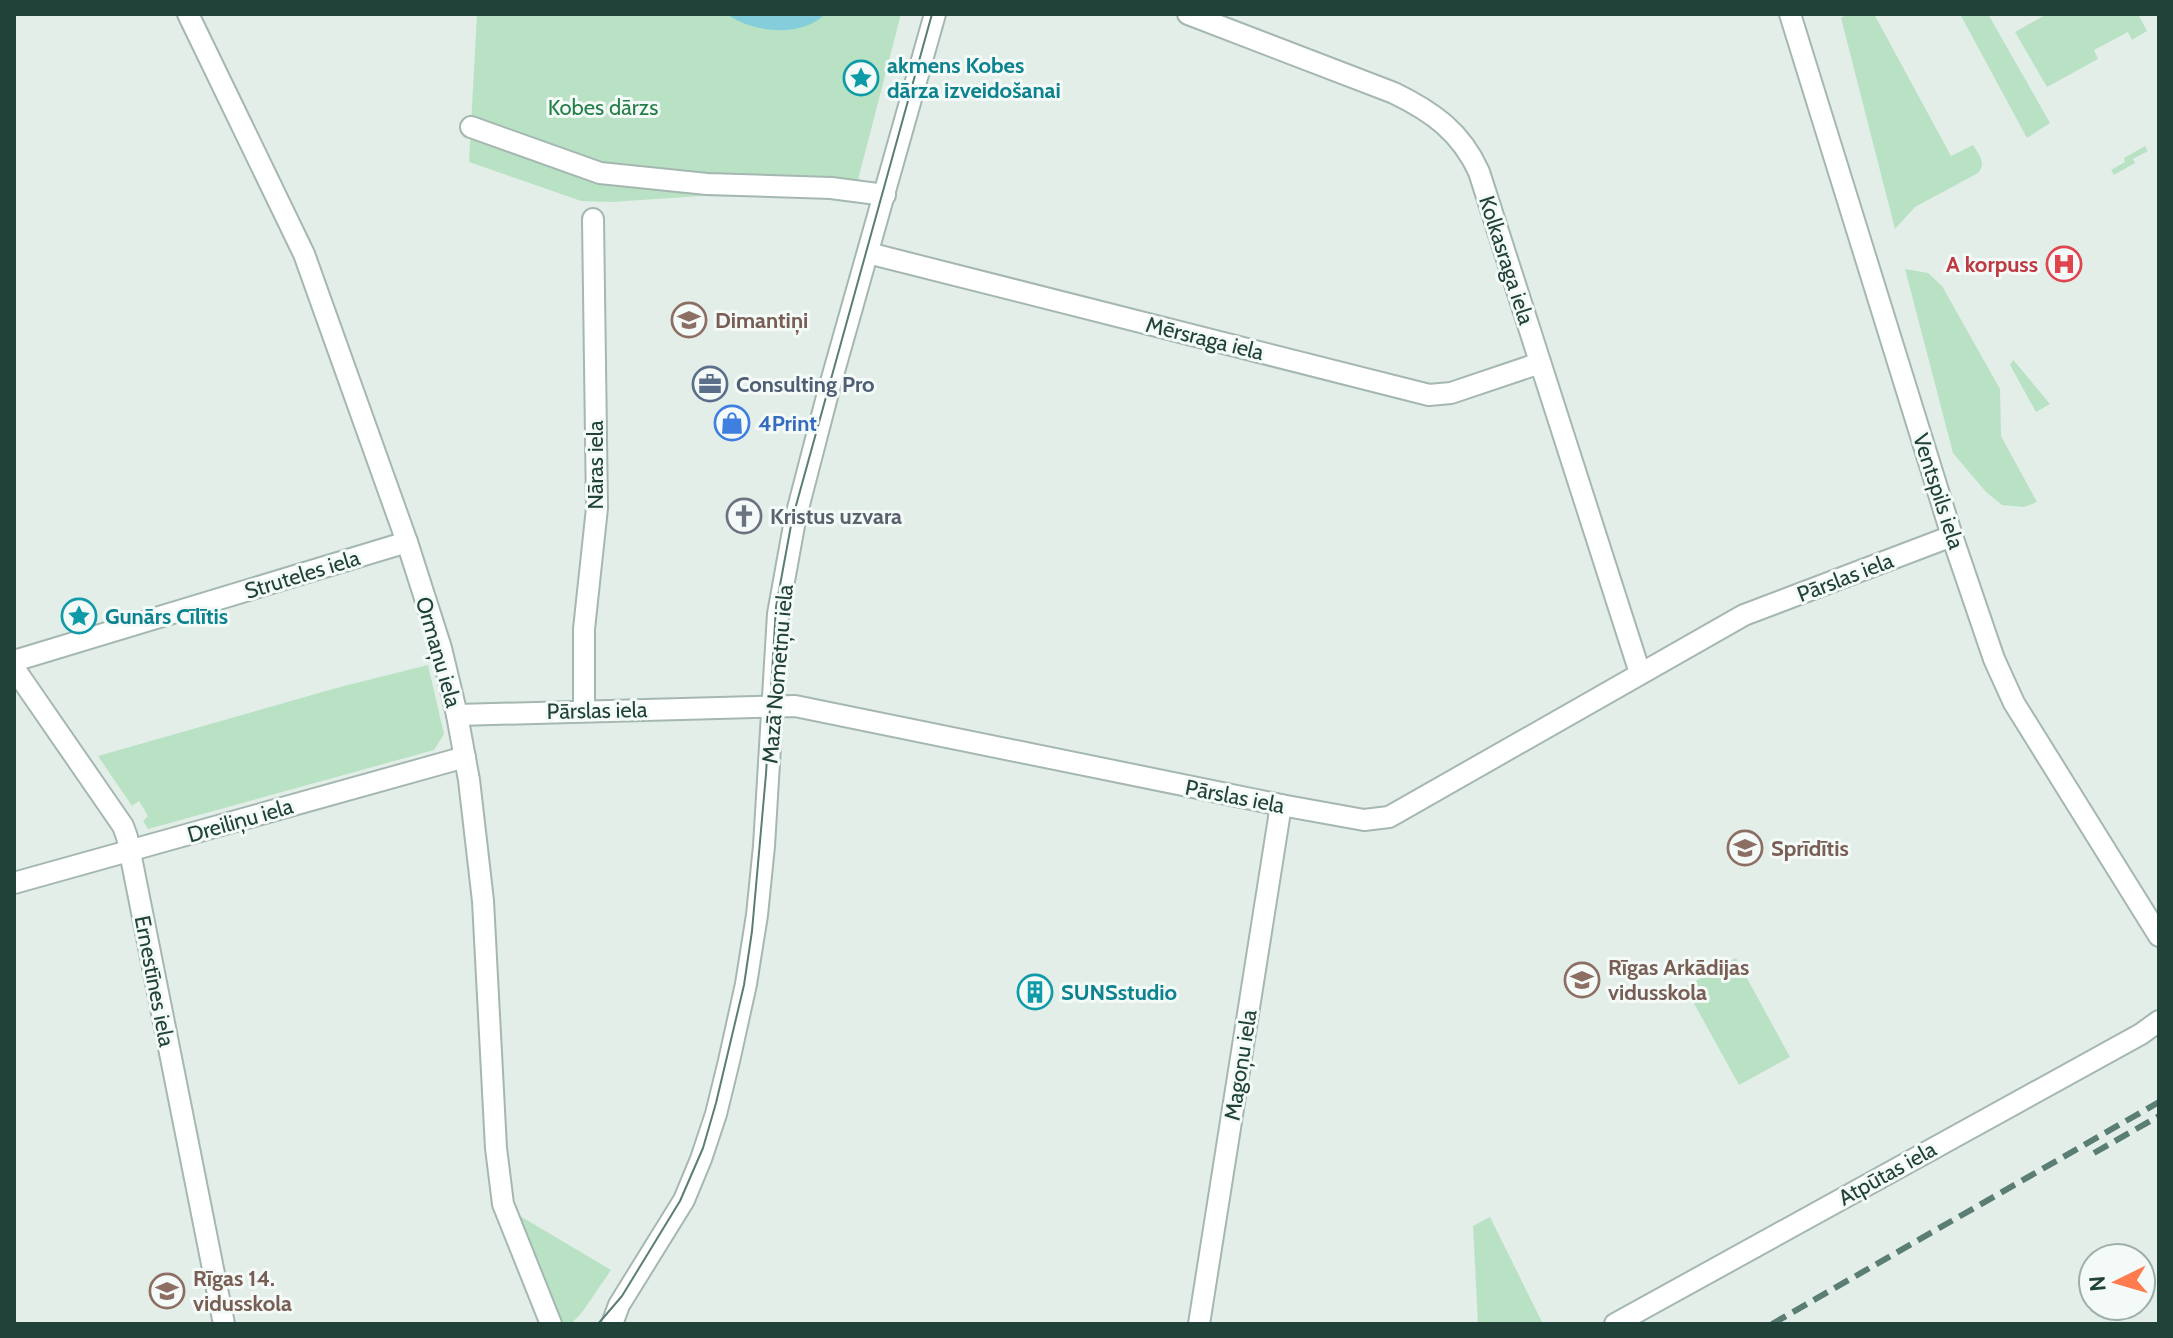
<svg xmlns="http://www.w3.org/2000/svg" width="2173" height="1338" viewBox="0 0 2173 1338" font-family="Cabin,sans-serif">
	<rect width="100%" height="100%" fill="#e3eee9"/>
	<!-- green -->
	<g fill="#b9e2c4">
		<path d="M477 14H901L853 199 702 196 611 202 581 201 469 162Z"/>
		<path d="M1848 14H1874L1951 156 1973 145C1979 155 1987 163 1978 173L1915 207 1895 229 1841 18Z"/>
		<path d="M1960 14H1988L2050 123 2027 138Z"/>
		<path d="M2047 14H2138L2147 31 2132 40 2128 32 2094 50 2098 59 2047 87 2015 32Z"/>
		<path d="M2145 146 2148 151 2133 159 2135 163 2114 175 2111 170 2125 162 2124 158Z"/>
		<path d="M1905 269 1928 273 1942 286 2000 389 2001 436 2037 502 2024 507 2002 505 1986 492 1953 453Z"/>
		<path d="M2013 360 2015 362 2050 404 2036 412 2010 365Z"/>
		<path d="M428 665 444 734 434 750 148 829 143 821 148 816 139 801 132 806 98 756 340 687Z"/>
		<path d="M1736 958 1790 1057 1739 1085 1685 987Z"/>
		<path d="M520 1216 611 1270 583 1311 571 1324H561Z"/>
		<path d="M1490 1217 1543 1324H1478L1473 1226Z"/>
	</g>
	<!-- water -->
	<path fill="#84cdda" d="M727 14H825C802 38 752 33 727 14Z"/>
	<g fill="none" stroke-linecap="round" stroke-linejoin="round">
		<!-- street casing -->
		<g stroke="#a5b7b1" stroke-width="24">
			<g id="street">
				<path d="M188 14 304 254 407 542 441 648 457 715 469 780 483 901 496 1148 503 1204 551 1324"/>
				<path d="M1188 14 1394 93C1433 112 1461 132 1479 172L1640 673"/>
				<path d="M1790 14 1952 536 1994 659 2014 703 2159 936"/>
				<path d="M471 127 600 173 707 184 831 188 885 195"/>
				<path d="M868 253 1429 395 1451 393 1540 363"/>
				<path d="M14 661 407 542"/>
				<path d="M14 668 123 826 127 837 224 1324"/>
				<path d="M584 710V629L597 508 593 219"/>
				<path d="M457 715 795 706 1281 805 1364 820 1389 817 1744 615 1952 536"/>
				<path d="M14 883 465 757"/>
				<path d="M612 1324 619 1305 684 1200 701 1159 716 1114 729 1061 746 984 757 915 764 846 778 614 795 520 829 389 935 14"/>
				<path d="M1199 1324 1281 805"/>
				<path d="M1615 1324 2141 1034 2159 1021"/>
			</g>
		</g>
		<!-- street -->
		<use href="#street" stroke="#fff" stroke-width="20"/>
		<!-- tram -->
		<path stroke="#5a7e74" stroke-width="2" d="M598 1324 622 1296 680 1201 703 1148 716 1103 744 985 752 931 766 774 776 607 792 520 932 14"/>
		<!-- rail -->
		<g stroke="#5a7e74" stroke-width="6" stroke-dasharray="16 8" stroke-linecap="butt">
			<path d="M2094 1153 2159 1116"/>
			<path d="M1772 1324 2159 1102"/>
		</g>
	</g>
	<!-- icons -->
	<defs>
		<g id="sight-ring" transform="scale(1.8)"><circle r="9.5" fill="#f4faf7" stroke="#0f9aa8" stroke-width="1.5"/><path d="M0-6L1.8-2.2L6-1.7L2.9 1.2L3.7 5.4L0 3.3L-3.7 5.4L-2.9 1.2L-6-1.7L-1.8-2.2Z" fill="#0f9aa8"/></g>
		<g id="hospital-ring" transform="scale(1.8)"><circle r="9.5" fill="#f4faf7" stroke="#e0444e" stroke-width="1.5"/><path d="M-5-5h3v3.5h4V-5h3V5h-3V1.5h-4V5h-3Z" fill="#e0444e"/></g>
		<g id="school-ring" transform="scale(1.8)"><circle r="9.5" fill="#f4faf7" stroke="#8d6e63" stroke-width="1.5"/><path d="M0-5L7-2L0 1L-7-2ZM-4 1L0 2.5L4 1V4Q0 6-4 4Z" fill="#8d6e63"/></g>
		<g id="office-ring" transform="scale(1.8)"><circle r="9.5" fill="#f4faf7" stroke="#5c6f8a" stroke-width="1.5"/><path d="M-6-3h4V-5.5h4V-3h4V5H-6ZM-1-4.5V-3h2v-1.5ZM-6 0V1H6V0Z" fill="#5c6f8a"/></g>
		<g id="shop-ring" transform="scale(1.8)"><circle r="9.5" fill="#f4faf7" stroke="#3f7fe0" stroke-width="1.5"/><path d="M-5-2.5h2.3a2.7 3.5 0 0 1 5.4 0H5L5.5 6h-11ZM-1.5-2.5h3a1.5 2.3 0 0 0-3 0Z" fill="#3f7fe0"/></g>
		<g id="church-ring" transform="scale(1.8)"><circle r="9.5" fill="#f4faf7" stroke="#6b7280" stroke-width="1.5"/><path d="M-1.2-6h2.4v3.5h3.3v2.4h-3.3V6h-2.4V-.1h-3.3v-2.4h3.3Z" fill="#6b7280"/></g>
		<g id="building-ring" transform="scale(1.8)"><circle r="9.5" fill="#f4faf7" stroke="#0f9aa8" stroke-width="1.5"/><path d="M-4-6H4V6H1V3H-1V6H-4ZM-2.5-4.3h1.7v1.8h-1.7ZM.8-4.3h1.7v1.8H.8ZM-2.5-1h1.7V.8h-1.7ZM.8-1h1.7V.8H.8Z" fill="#0f9aa8"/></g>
	</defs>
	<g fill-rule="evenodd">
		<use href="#sight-ring" x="861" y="78"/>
		<use href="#hospital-ring" x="2064" y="264"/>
		<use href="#school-ring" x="689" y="320"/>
		<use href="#office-ring" x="710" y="384"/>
		<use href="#shop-ring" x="732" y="423"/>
		<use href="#church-ring" x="744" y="516"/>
		<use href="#sight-ring" x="79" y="616"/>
		<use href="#school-ring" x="1745" y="848"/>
		<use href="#school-ring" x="1582" y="980"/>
		<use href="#building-ring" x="1035" y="992"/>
		<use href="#school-ring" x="167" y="1291"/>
	</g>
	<g text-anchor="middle" stroke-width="6" stroke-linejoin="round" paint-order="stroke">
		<!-- culture labels -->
		<g font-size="22" font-weight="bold" fill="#0d838f" stroke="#f4faf7" text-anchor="start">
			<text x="887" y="73">akmens Kobes<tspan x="887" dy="25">dārza izveidošanai</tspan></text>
			<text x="105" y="624">Gunārs Cīlītis</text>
			<text x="1061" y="1000">SUNSstudio</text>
		</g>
		<!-- park labels -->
		<g font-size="22" fill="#257f48" stroke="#f4faf7">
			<text x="603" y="115">Kobes dārzs</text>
		</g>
		<!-- street labels -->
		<g font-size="22" fill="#204239" stroke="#f4faf7">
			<text transform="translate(1507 260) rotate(72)" y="8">Kolkasraga iela</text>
			<text transform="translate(1205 338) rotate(14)" y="8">Mērsraga iela</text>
			<text transform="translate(595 465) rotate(-90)" y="8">Nāras iela</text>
			<text transform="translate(1939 491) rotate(72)" y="8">Ventspils iela</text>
			<text transform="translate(302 574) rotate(-17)" y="8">Struteles iela</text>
			<text transform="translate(1845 577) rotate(-21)" y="8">Pārslas iela</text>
			<text transform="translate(439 652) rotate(74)" y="8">Ormaņu iela</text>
			<text transform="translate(777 674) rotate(-85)" y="8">Mazā Nometņu iela</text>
			<text transform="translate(597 710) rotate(-1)" y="8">Pārslas iela</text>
			<text transform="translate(1235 796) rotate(11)" y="8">Pārslas iela</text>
			<text transform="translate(240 820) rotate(-16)" y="8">Dreiliņu iela</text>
			<text transform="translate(155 981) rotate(79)" y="8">Ernestīnes iela</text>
			<text transform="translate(1240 1065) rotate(-81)" y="8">Magoņu iela</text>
			<text transform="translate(1887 1173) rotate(-29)" y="8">Atpūtas iela</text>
		</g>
		<!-- health labels -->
		<g font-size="22" font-weight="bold" fill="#be3a42" stroke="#f4faf7" text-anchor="end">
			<text x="2038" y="272">A korpuss</text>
		</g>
		<!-- education labels -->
		<g font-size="22" font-weight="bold" fill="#785e54" stroke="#f4faf7" text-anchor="start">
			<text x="715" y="328">Dimantiņi</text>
			<text x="1771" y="856">Sprīdītis</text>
			<text x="1608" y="975">Rīgas Arkādijas<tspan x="1608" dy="25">vidusskola</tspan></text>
			<text x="193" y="1286">Rīgas 14.<tspan x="193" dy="25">vidusskola</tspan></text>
		</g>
		<!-- service labels -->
		<g font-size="22" font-weight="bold" fill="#4e5e75" stroke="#f4faf7" text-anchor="start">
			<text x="736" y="392">Consulting Pro</text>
		</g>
		<!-- shop labels -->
		<g font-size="22" font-weight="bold" fill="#366cbe" stroke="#f4faf7" text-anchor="start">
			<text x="758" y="431">4Print</text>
		</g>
		<!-- worship labels -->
		<g font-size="22" font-weight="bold" fill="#5b616d" stroke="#f4faf7" text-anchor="start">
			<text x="770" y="524">Kristus uzvara</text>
		</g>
	</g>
	<!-- border -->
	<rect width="2173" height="1338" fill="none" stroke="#204239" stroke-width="32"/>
	<!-- north arrow -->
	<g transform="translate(2117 1282) rotate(265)"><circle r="38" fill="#f4faf7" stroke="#9fb0ab" stroke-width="2"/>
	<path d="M0-6L14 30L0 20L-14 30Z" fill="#ff7b50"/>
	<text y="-12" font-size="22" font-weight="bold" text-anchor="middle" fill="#204239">N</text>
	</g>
</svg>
